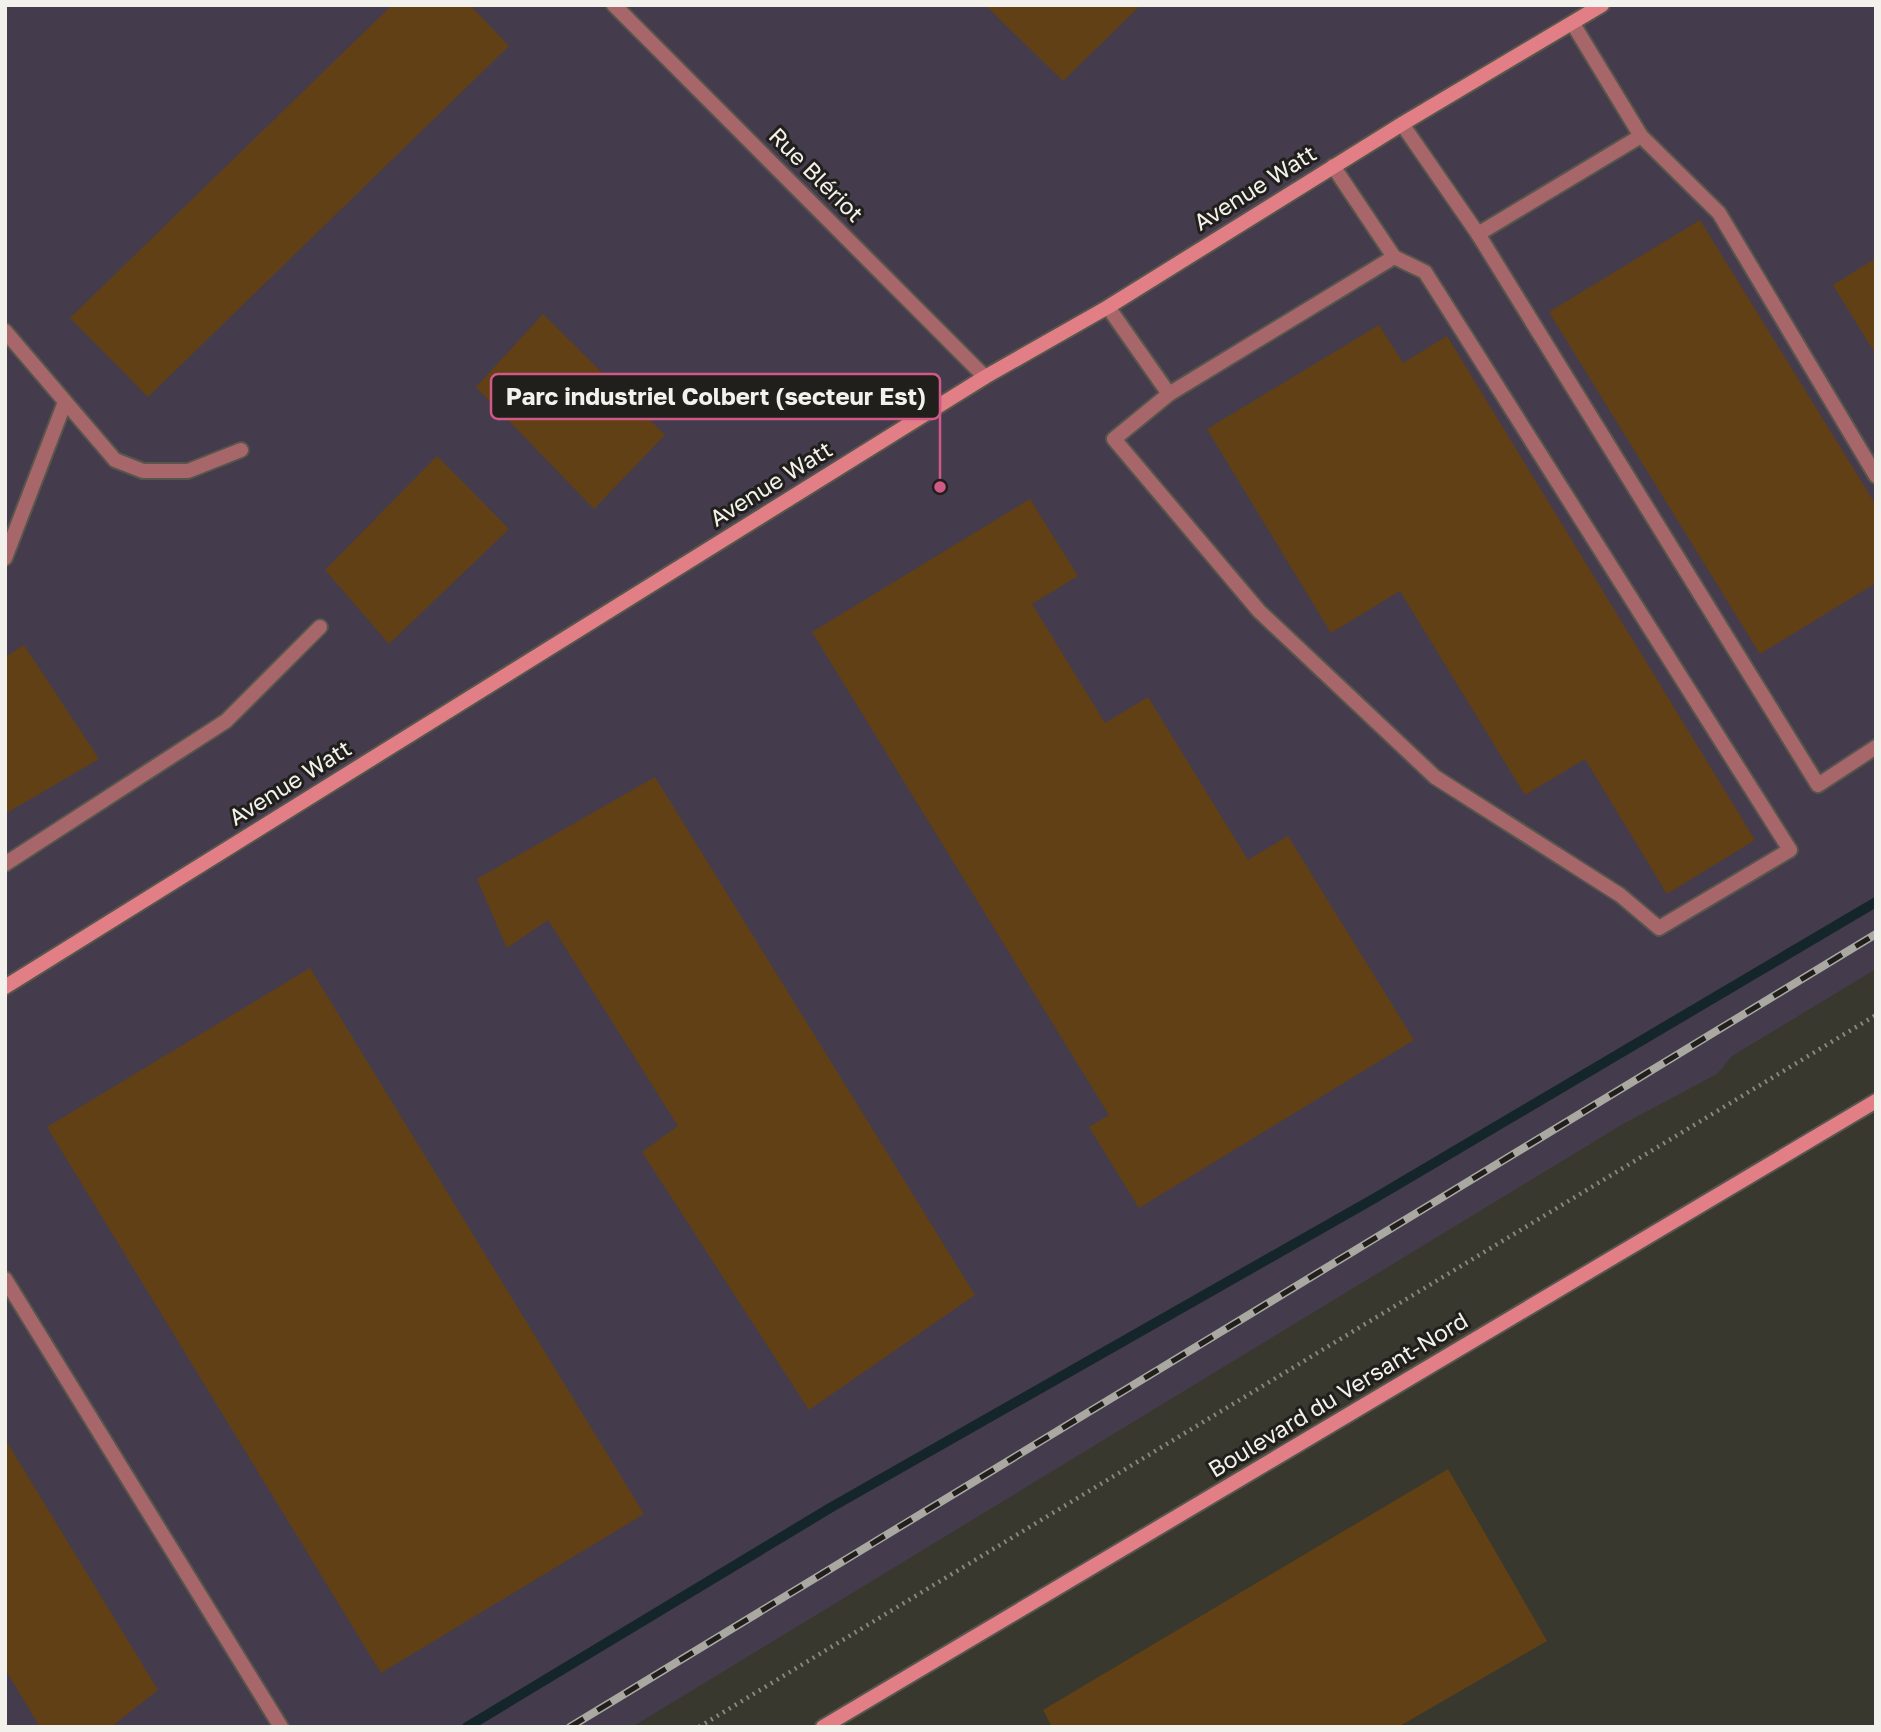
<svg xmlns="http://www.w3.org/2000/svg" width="1881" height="1732" viewBox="0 0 1881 1732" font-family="'Golos Text',sans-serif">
	<rect width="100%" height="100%" fill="#39382e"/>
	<!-- industrial -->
	<path fill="#443b4c" d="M5 5H1876V969L1732 1056 1717 1074 1623 1124 632 1727H5Z"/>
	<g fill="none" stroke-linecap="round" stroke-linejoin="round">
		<!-- stream -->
		<path stroke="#15262b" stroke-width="10" d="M467 1727 830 1508 1375 1198 1876 902"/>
	</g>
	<!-- building -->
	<g fill="#614015">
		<path d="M392 5H470L509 46 148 397 70 318Z"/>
		<path d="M985 5H1141L1063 81Z"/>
		<path d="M1700 220 1876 505V583L1760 654 1549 312Z"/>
		<path d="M1876 258V355L1833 285Z"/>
		<path d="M543 314 665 435 594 509 476 387Z"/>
		<path d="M1379 325 1403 363 1447 336 1755 840 1667 894 1585 759 1525 795 1400 591 1331 633 1207 429Z"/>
		<path d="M437 456 509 529 389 644 325 570Z"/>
		<path d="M1030 499 1078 576 1032 604 1105 723 1148 697 1248 860 1288 836 1414 1040 1139 1208 1089 1127 1109 1115 812 632Z"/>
		<path d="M24 645 99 759 5 814V657Z"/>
		<path d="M655 777 975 1295 809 1410 642 1152 678 1126 548 920 507 948 477 879Z"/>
		<path d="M310 968 644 1514 381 1673 47 1127Z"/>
		<path d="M5 1439 158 1690 111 1727H40L5 1669Z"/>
		<path d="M1448 1469 1547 1641 1398 1727H1052L1043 1710Z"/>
	</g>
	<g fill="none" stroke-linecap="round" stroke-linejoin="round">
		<!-- lane casing -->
		<g stroke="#57564c" stroke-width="18">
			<g id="lane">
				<path d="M1402 124 1478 234 1641 136 1573 24"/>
				<path d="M1641 136 1719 213 1876 476"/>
				<path d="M1478 234 1818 785 1876 747"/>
				<path d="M1108 307 1169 394 1394 257 1333 166"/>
				<path d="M5 331 115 460 143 471H188L241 450"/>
				<path d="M1169 394 1114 439 1259 611 1435 777 1620 895 1659 928 1790 850 1425 272 1394 257"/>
				<path d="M5 558 65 402"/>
				<path d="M5 864 226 721 320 627"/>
				<path d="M5 1279 281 1727"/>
			</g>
		</g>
		<!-- street casing -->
		<g stroke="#57564c" stroke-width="18">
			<path id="street" d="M614 5 985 377"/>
		</g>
		<!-- secondary casing -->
		<g stroke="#57564c" stroke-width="18">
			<g id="secondary">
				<path d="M5 987 985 377 1108 307 1402 124 1602 5"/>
				<path d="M823 1727 1876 1101"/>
			</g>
		</g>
		<!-- path -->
		<path stroke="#88877f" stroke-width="4.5" stroke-dasharray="2 5" stroke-linecap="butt" d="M699 1727 1876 1015"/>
		<!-- lane -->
		<use href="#lane" stroke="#a6666a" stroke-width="14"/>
		<!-- street -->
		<use href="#street" stroke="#a6666a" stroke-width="14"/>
		<!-- secondary -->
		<use href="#secondary" stroke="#e27e85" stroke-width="14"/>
		<!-- rail casing -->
		<g stroke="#a9a8a1" stroke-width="8">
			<path id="rail" d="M570 1727 1876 934"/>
		</g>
		<!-- rail -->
		<use href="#rail" stroke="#201f1b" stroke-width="5" stroke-dasharray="16" stroke-linecap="butt"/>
	</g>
	<g text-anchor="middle" stroke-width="6" stroke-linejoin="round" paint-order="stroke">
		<!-- street labels -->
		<g font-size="23" fill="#f2f1eb" stroke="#201f1b">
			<text transform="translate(816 175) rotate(45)" y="8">Rue Blériot</text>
			<text transform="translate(1255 188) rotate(-32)" y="8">Avenue Watt</text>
			<text transform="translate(771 484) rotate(-32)" y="8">Avenue Watt</text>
			<text transform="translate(290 783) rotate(-32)" y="8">Avenue Watt</text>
			<text transform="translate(1338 1395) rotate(-31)" y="8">Boulevard du Versant-Nord</text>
		</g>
	</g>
	<!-- callouts -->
	<path fill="none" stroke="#d05986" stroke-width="2.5" d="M940 487L940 396"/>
	<circle fill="#d05986" stroke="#201f1b" stroke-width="2.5" cx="940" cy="487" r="7"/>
	<rect fill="#201f1b" stroke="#d05986" stroke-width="2.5" x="491" y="374" width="449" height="45" rx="7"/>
	<g font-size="24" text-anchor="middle" font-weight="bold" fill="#f2f1eb">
		<text x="716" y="405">Parc industriel Colbert (secteur Est)</text>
	</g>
	<!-- border -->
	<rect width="1881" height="1732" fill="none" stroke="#f2f1eb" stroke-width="14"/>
</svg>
